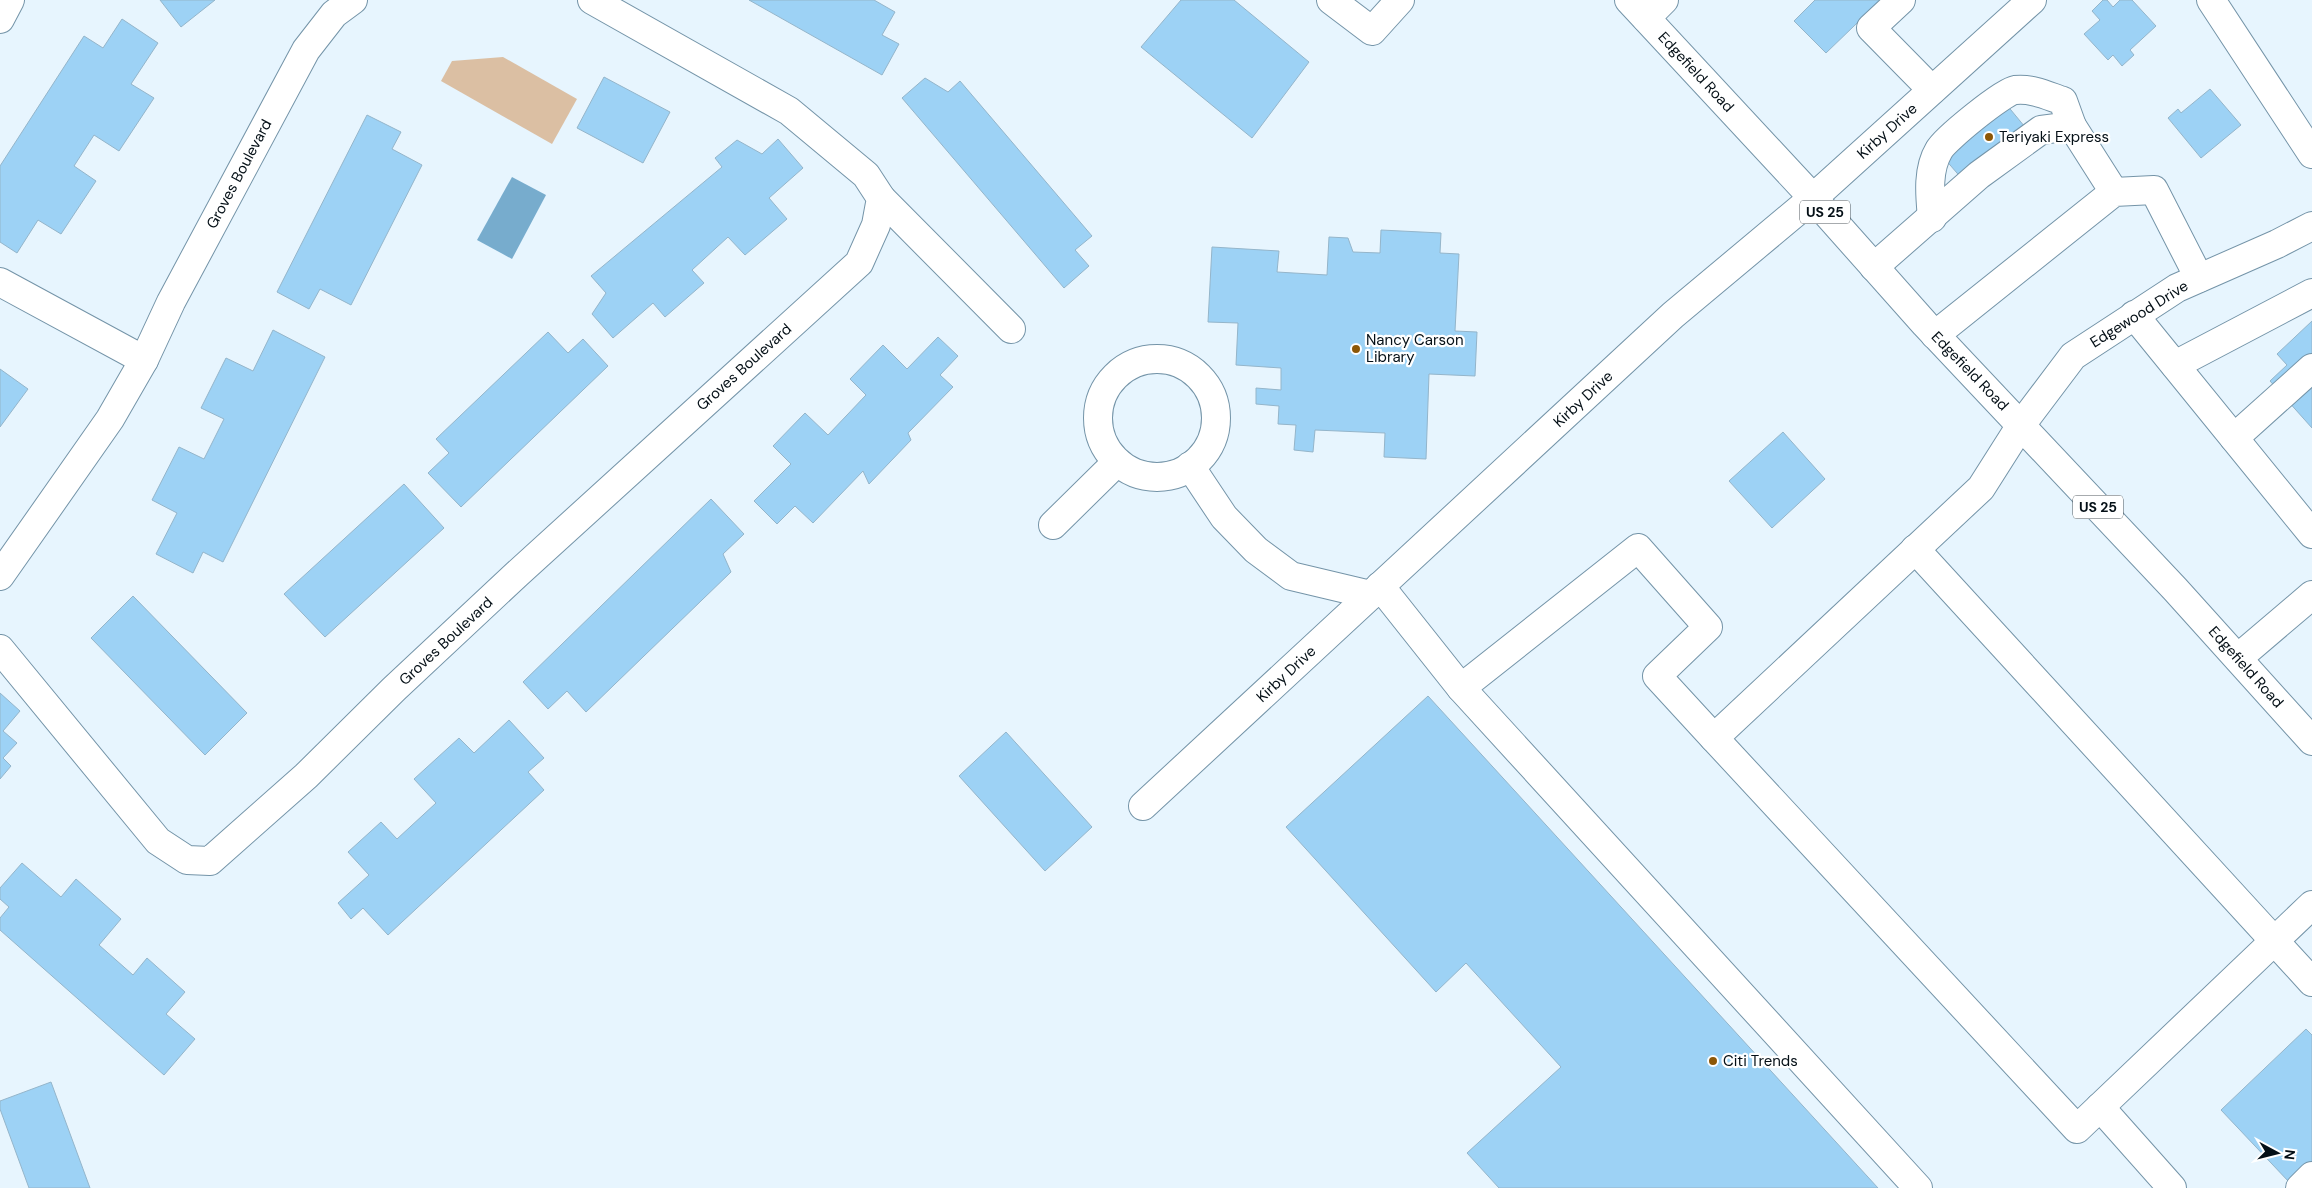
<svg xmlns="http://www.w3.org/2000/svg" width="2312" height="1188" viewBox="0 0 2312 1188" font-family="'DM Sans',sans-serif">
	<rect width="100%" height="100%" fill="#e7f5fe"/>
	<!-- green -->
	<path fill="#dbbfa3" d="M503 57 577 99 552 144 441 81 452 61Z"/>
	<!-- water -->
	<path fill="#77accd" d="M512 177 546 195 512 259 477 240Z"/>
	<!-- building -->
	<g fill="#9dd2f5" stroke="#94b5ca">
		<path d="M160 0H215L181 27Z"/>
		<path d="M749 0H874L895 12 882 35 899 44 882 75Z"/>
		<path d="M1181 0H1234L1309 62 1252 138 1141 47Z"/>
		<path d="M1815 0H1881L1826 53 1794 21Z"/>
		<path d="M2103 0H2107L2113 7 2120 0H2132L2156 26 2130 50 2134 55 2122 66 2113 55 2108 60 2084 34 2100 20 2092 11Z"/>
		<path d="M122 19 158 43 131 84 154 98 119 151 94 135 74 166 96 181 61 234 38 220 17 253 0 242V166L84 36 103 48Z"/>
		<path d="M604 77 670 112 643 163 577 128Z"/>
		<path d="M925 78 948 92 960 81 1092 236 1075 250 1089 266 1064 288 902 98Z"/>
		<path d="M2210 89 2241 125 2201 158 2168 118 2178 109 2181 113Z"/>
		<path d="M2006 104 2025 127 1963 180 1944 158Z"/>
		<path d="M367 115 401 132 392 149 422 165 351 305 320 289 309 309 277 292Z"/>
		<path d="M778 139 803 168 769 198 787 219 745 255 728 237 692 270 704 283 665 317 653 303 613 338 592 314 606 293 591 276 722 167 715 158 737 140 762 154Z"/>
		<path d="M1381 230 1441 233 1440 253 1459 254 1455 331 1477 332 1475 376 1429 374 1426 459 1384 457 1385 433 1315 430 1313 452 1294 450 1296 425 1278 424 1279 406 1256 404V388L1281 390V368L1236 365 1238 323 1208 322 1212 247 1279 251 1277 272 1327 275 1329 237 1348 238 1353 252 1380 253Z"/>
		<path d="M2312 321V428L2270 381 2287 365 2277 354Z"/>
		<path d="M273 330 325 357 223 562 203 552 193 573 156 554 177 513 152 500 179 447 204 459 224 419 201 408 226 358 253 371Z"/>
		<path d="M548 332 568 353 583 339 608 366 461 507 428 473 449 453 436 439Z"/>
		<path d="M938 337 958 356 940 375 953 387 908 433 911 440 869 484 863 471 813 523 795 506 777 524 754 501 791 464 773 446 805 413 828 435 866 395 850 379 883 345 907 369Z"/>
		<path d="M0 369 28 389 0 427Z"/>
		<path d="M1783 432 1825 479 1772 528 1729 481Z"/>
		<path d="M404 484 444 528 325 637 284 594Z"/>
		<path d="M711 499 744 534 723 554 731 572 586 712 567 691 548 709 523 682Z"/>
		<path d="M133 596 247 713 205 755 91 638Z"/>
		<path d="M0 693 20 711 3 731 17 743 3 758 11 766 0 779Z"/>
		<path d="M1428 696 1878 1188H1499L1467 1153 1561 1067 1466 963 1436 992 1286 827Z"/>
		<path d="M509 720 544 758 528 772 544 790 388 935 363 908 351 919 338 903 369 875 348 852 381 822 397 839 436 803 414 779 459 738 474 753Z"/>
		<path d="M1006 732 1092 827 1045 871 959 776Z"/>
		<path d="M22 863 61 897 76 879 121 919 99 945 133 975 147 958 185 992 166 1014 195 1039 164 1075 0 930V918L9 907 0 899V888Z"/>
		<path d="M2306 1029 2312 1035V1161L2289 1182 2221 1110Z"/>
		<path d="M51 1082 90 1188H29L0 1109V1101Z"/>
	</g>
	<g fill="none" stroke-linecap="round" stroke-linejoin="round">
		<!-- minor casing -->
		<g stroke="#7494a8" stroke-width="30">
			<g id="minor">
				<path d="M1331 0 1372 31 1400 0"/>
				<path d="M1901 0 1871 28 1932 90"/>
				<path d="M2211 0 2312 154"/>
				<path d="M1646 18 1664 0"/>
				<path d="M0 19 10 0"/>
				<path d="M881 198 1011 329"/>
				<path d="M1932 218C1930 196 1927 170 1939 150 1945 139 2003 92 2015 90 2032 88 2048 96 2063 101L2072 126"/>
				<path d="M2312 226 2277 244 2177 288 2073 356 2021 425 1981 488 1714 738 2077 1129 2312 905"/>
				<path d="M1874 267 1979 175 2041 130 2072 126 2114 192"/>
				<path d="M0 282 144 360"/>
				<path d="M2134 315 2312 534"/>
				<path d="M1935 335 2114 192 2154 190 2199 278"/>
				<circle cx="1157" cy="418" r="59"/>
				<path d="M2175 365 2312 293"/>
				<path d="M2234 438 2312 368"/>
				<path d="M1190 466 1224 517 1256 550 1291 576 1371 595"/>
				<path d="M1053 525 1117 462"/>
				<path d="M1915 549 2312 982"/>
				<path d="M0 576 110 419 144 360 171 302 306 50 334 14 353 0"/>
				<path d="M1380 586 1461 688"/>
				<path d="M0 649 158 841 187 860 210 861 306 776 394 689 517 574 859 263 876 225 881 198 866 175 789 111 592 0"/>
				<path d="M2238 658 2312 595"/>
				<path d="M1714 738 1657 676 1708 627 1638 548 1461 688 1918 1188"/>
				<path d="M1143 806 1673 315 1813 198 2032 0"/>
				<path d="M2100 1107 2172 1188"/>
				<path d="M2300 1188 2312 1176"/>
			</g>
		</g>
		<!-- major casing -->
		<g stroke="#7494a8" stroke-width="30">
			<path id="major" d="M1629 0 1813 198 1925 324 2175 589 2312 741"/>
		</g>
		<!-- minor -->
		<use href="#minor" stroke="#fff" stroke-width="28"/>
		<!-- major -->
		<use href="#major" stroke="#fff" stroke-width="28"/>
	</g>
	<!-- markers -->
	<g fill="#8c5707" stroke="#fff" stroke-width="2">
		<circle cx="1989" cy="137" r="5"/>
		<circle cx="1356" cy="349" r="5"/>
		<circle cx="1713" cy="1061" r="5"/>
	</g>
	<g text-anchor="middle" stroke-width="4.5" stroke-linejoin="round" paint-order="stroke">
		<!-- shield labels -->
		<g fill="#fff" stroke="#4f575c" stroke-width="1">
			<rect x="1800" y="200.5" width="50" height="23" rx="4"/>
			<rect x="2073" y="495.5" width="50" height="23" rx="4"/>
		</g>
		<g font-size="14" font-weight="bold" fill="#040f16">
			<text x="1825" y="217">US 25</text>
			<text x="2098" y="512">US 25</text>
		</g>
		<!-- street labels -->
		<g font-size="15" fill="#040f16" stroke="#fff">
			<text transform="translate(1696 72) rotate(47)" y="5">Edgefield Road</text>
			<text transform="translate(1887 131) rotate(-42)" y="5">Kirby Drive</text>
			<text transform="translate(239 174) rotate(-62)" y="5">Groves Boulevard</text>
			<text transform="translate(2139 314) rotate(-32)" y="5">Edgewood Drive</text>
			<text transform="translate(744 367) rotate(-42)" y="5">Groves Boulevard</text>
			<text transform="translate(1970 371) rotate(46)" y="5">Edgefield Road</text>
			<text transform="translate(1583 399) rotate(-43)" y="5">Kirby Drive</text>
			<text transform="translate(446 641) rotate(-43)" y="5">Groves Boulevard</text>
			<text transform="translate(2246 667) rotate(48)" y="5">Edgefield Road</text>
			<text transform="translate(1286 674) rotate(-43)" y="5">Kirby Drive</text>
		</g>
		<!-- poi labels -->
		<g font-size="15" fill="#040f16" stroke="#fff" text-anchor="start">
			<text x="1999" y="142">Teriyaki Express</text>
			<text x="1366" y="345">Nancy Carson<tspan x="1366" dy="17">Library</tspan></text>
			<text x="1723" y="1066">Citi Trends</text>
		</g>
	</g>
	<!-- north arrow -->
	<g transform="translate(2277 1153) rotate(97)" stroke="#ffffff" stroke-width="4" paint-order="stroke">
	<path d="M0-4L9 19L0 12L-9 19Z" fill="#040f16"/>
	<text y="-8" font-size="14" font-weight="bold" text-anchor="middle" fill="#040f16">N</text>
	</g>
</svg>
